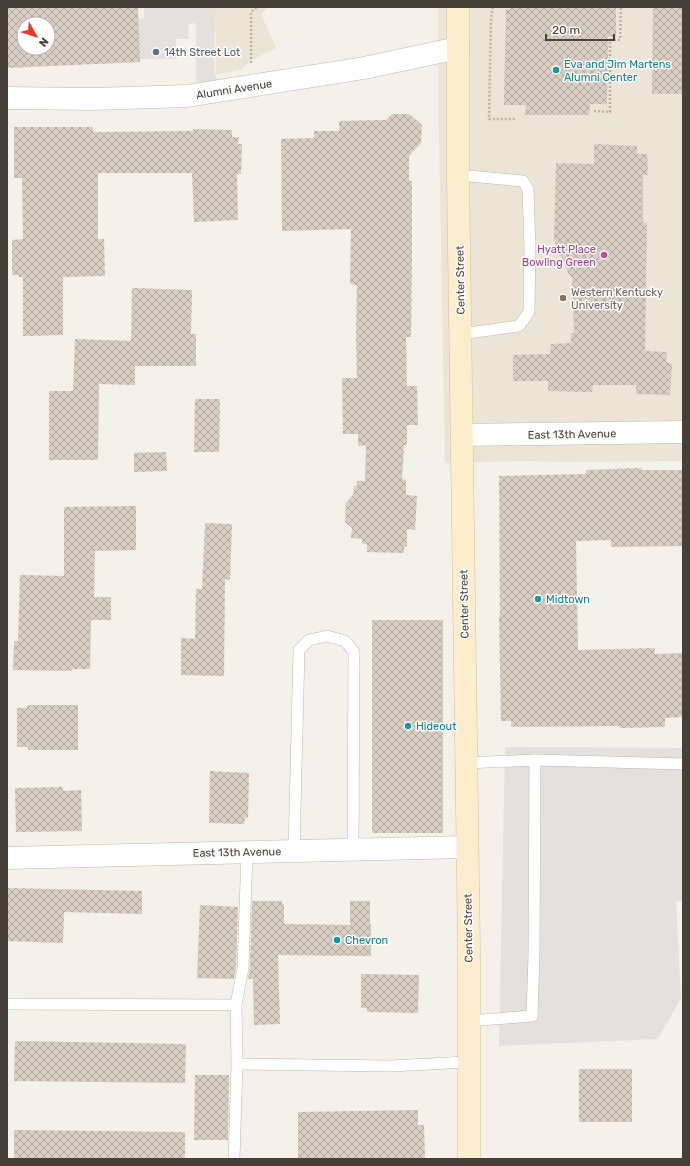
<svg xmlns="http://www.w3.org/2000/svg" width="690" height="1166" viewBox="0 0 690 1166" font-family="Rubik,sans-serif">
	<defs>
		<pattern id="building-cross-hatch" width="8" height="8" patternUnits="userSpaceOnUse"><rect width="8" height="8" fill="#d8cec2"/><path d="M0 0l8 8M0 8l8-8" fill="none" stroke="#b1a99f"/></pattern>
	</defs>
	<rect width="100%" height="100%" fill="#f4f0ea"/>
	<!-- education -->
	<g fill="#ece4d4">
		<path d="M215 7H269L261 14 276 48 250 61 241 70 216 74Z"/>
		<path d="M438 7H683V461L565 462 521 461 445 463 439 136Z"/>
	</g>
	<!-- parking -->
	<g fill="#e3e0de">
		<path d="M144 7H218L215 18 214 68 216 78 220 83 194 82 196 81V25L194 23 189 24 188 27 189 39H176V59H137L136 21 144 17Z"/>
		<path d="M505 747 683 748V901H676L681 998 658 1039 499 1046Z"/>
	</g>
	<!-- building -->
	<g fill="url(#building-cross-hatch)" fill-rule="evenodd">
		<path d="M7 7H138L140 62 7 68ZM24 24H48V48H24Z"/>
		<path d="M510 7H616V37L608 36 607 104H590L589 115H525L526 105H504L506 9H511Z"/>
		<path d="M653 7H683V94H652Z"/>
		<path d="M392 114H409L422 125 421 143 409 156V181H412V260L411 337H406L407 386H417L418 425H407V445H404L402 479 406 480V495L417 496 415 530 407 529V547L404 546V553L367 552V544H362V539L351 538 352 528 345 522 346 503 353 495 354 486H357V481H365L366 445 358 446V434H343L342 378H357L356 337 357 285 350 284 351 229 282 231 281 139 314 138V131H339V121L386 120Z"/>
		<path d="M14 127H93V132L193 131V129L232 130V137H239L238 144H242L241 174H237L238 220 194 222 192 173H98V239H104L105 276 63 277V335L23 336V277H19V275H12V240L23 239 22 178H14Z"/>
		<path d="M594 144 637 146V154H647L648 175H643V222L647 223 645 351 667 352 666 362 672 364 670 395 636 394V385H593L592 392 548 391V381H513V355L550 354 551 344 571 343V333H574L572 277 569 275 554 240 556 163 594 164Z"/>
		<path d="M132 288 192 290 191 334H196V366H135V385L99 384 98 460H49V391H73L75 339 131 341Z"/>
		<path d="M195 399H220L219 452H194Z"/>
		<path d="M166 452 167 471 134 472V453Z"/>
		<path d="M642 468V470H683V546L611 547V540L576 541 578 650 655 648V654L683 653V717L665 718V727L620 728V726L511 727V721H501L499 615H500L499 476 586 474V470Z"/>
		<path d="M136 506V550L95 551 94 597H111V620H91L90 669H73L72 671 13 670 14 641H18L20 575 64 576V507Z"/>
		<path d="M205 523 232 524 230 580 225 579 224 676 181 675V638L195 639 196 589H202Z"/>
		<rect x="372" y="620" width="71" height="213"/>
		<path d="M27 705H78V750H28V747H17V708H27Z"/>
		<path d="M210 771 249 773 248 818 245 817 244 824 209 823Z"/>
		<path d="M63 787V791L81 790 82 831 16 832 15 788Z"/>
		<path d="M7 888 142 891V914L64 912 63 943 7 941Z"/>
		<path d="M252 901H282V904H284V924L350 925V901H370V924H371V956L278 955 280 1024 254 1025 253 979H248L250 968Z"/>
		<path d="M200 905 238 907 236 967 234 979 197 978Z"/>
		<path d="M361 974 419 975 418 1013 367 1012V1008H361Z"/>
		<path d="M15 1041 186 1044 185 1083 14 1081Z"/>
		<rect x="579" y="1069" width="53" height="53"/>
		<path d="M195 1075H229L228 1140H194Z"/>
		<path d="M418 1110V1125H424L425 1159H298V1112Z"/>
		<path d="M14 1130 185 1132V1159H14Z"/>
	</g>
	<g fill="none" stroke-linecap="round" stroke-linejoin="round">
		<!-- lane casing -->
		<g stroke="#bfb7ac" stroke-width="12">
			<g id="lane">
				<path d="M458 175 523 181 528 189 530 248 529 312 519 326 460 334"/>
				<path d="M535 760 683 764"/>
				<path d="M466 763 535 760 534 954 532 1016 468 1021"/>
				<path d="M294 851 299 650 309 640 327 636 345 641 354 652 353 849"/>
				<path d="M7 1004 236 1005 237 1064 234 1159"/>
				<path d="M236 1005 243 968 247 852"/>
				<path d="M237 1064 390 1066 468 1062"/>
			</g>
		</g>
		<!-- street casing -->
		<g stroke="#bfb7ac" stroke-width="23">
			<g id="street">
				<path d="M7 98 94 99 187 96 364 68 458 48"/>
				<path d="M462 435 683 432"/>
				<path d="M7 858 467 847"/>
			</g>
		</g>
		<!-- secondary casing -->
		<g stroke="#d1c09b" stroke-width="23">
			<path id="secondary" d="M458 7V175L469 949V1159"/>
		</g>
		<!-- path -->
		<g stroke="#c0b29e" stroke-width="2.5" stroke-dasharray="2 2" stroke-linecap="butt">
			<path d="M493 7 491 18 489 119H516"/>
			<path d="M251 63V12L257 7"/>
			<path d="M594 111 610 112V40H620L621 7"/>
		</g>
		<!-- lane -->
		<use href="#lane" stroke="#fff" stroke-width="11"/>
		<!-- street -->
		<use href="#street" stroke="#fff" stroke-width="22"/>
		<!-- secondary -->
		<use href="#secondary" stroke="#fcedcc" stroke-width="22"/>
	</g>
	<!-- markers -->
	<circle fill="#5c6f8a" stroke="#fff" stroke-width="1.5" cx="156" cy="52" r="4"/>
	<g fill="#0f9aa8" stroke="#fff" stroke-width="1.5">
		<circle cx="556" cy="70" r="4"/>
		<circle cx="538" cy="599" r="4"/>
		<circle cx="408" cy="726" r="4"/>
		<circle cx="337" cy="940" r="4"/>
	</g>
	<circle fill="#d1479c" stroke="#fff" stroke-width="1.5" cx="604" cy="255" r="4"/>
	<circle fill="#8d6e63" stroke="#fff" stroke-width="1.5" cx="563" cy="298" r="4"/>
	<g text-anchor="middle" stroke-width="3" stroke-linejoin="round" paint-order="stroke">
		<!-- service labels -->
		<g font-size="11" fill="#4e5e75" stroke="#fff" text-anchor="start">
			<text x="164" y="56">14th Street Lot</text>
		</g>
		<!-- culture labels -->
		<g font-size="11" fill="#0d838f" stroke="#fff" text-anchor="start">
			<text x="564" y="68">Eva and Jim Martens<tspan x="564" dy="13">Alumni Center</tspan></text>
			<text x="546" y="603">Midtown</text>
			<text x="416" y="730">Hideout</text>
			<text x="345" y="944">Chevron</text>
		</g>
		<!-- street labels -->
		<g font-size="11" fill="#474038" stroke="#fff">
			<text transform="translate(234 89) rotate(-9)" y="4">Alumni Avenue</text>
			<text transform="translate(460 280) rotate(-91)" y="4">Center Street</text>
			<text transform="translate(572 434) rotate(-1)" y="4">East 13th Avenue</text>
			<text transform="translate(464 604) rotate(-91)" y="4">Center Street</text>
			<text transform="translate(237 852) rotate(-1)" y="4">East 13th Avenue</text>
			<text transform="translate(468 928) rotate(-91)" y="4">Center Street</text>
		</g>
		<!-- hotel labels -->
		<g font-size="11" fill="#b23c85" stroke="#fff" text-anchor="end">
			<text x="596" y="253">Hyatt Place<tspan x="596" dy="13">Bowling Green</tspan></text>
		</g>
		<!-- education labels -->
		<g font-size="11" fill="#785e54" stroke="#fff" text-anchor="start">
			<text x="571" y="296">Western Kentucky<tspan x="571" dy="13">University</tspan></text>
		</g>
	</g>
	<!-- border -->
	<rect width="690" height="1166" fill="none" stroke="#474038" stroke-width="16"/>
	<!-- north arrow -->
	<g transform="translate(36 36) rotate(129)"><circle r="19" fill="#ffffff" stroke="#b5b3af"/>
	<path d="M0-3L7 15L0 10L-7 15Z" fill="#ef3826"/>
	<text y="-6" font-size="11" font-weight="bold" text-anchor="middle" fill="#474038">N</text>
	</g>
	<!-- scale -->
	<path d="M546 34v6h68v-6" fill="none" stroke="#474038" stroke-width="2"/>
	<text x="552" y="34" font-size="12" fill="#474038" stroke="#ffffff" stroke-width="3" paint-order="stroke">20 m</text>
</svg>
